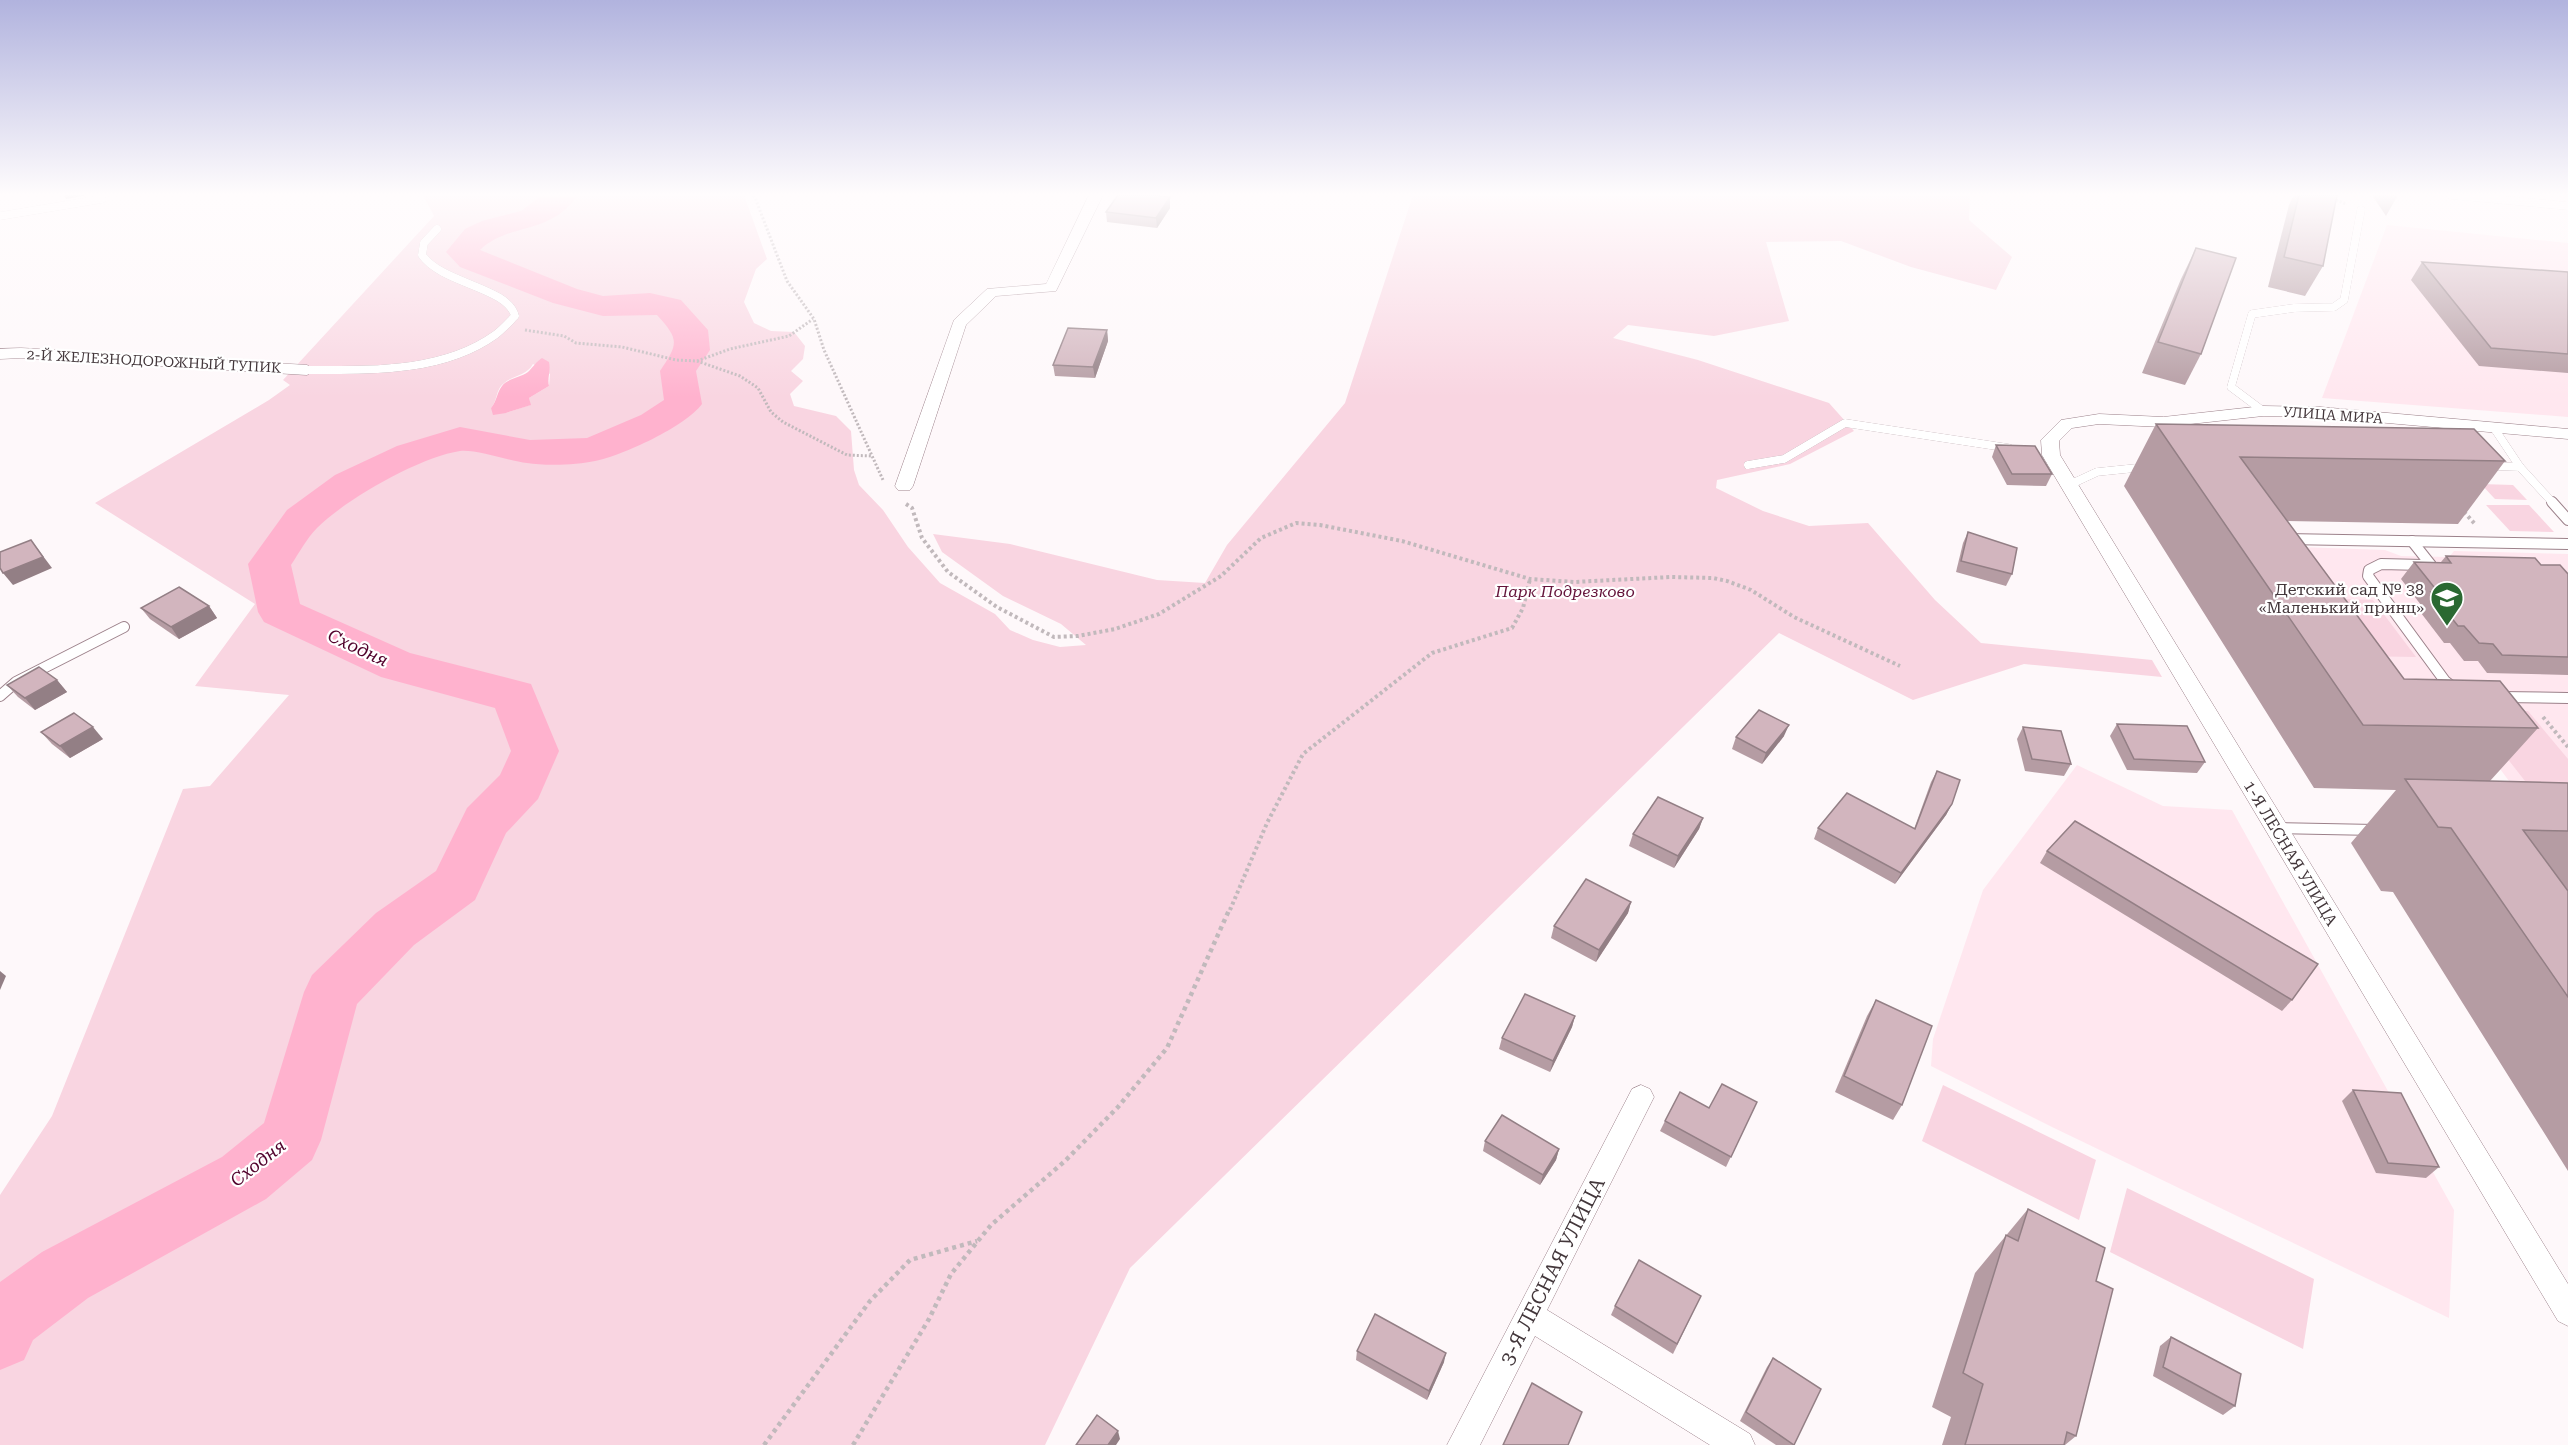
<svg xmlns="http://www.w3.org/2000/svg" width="2568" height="1445" viewBox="0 0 2568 1445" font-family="'Roboto Serif',serif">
	<rect width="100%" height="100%" fill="#fef8fa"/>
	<!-- built -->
	<g fill="#ffe7ef">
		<path d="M2387 225 2568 243V417L2322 398Z"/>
		<path d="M2270 546 2385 550 2401 556 2449 557 2454 551 2568 554V791L2515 789 2447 698 2373 696Z"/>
		<path d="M2077 765 2163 806 2232 810 2454 1210 2449 1318 2052 1127 1931 1066 1933 1039 1983 890Z"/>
	</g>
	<!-- green -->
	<g fill="#f9d5e1" fill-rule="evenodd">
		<path d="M423 195H744L767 259 756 269 744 302 754 323 771 331 794 332 805 346 803 359 791 371 803 381 790 394 794 406 836 416 851 431 854 470 859 485 883 510 908 547 940 583 995 614 1010 630 1033 640 1060 647 1086 645 1061 624 1003 596 942 552 933 534 1010 544 1157 580 1205 583 1227 545 1345 403 1413 195H1970L1969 220 2012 257 1996 290 1911 267 1841 241 1766 242 1789 321 1714 336 1628 325 1613 338 1698 360 1829 403 1854 431 1790 464 1717 480 1716 488 1763 511 1809 526 1868 523 1935 600 1981 643 2152 660 2162 677 2024 664 1913 700 1779 633 1130 1268 1045 1445H0V1195L52 1116 183 789 210 786 289 695 195 686 255 604 95 503 269 400 290 385 283 380 434 216ZM533 364 550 374 549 386 529 398 530 405 506 413 491 408C497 401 496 392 501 386 510 375 526 377 533 364Z"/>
		<path d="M2481 484 2513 485 2527 500 2495 499Z"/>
		<path d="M2486 505H2529L2554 532 2510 531Z"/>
		<path d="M2314 598 2373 600 2416 657 2354 656Z"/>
		<path d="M2469 710 2528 711 2568 759V787L2529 786Z"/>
		<path d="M1943 1085 2096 1160 2079 1220 1922 1141Z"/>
		<path d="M2127 1188 2314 1279 2303 1349 2110 1252Z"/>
	</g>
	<!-- water -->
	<path fill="#ffb2ce" d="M542 358 549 362C551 371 547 378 549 386L529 398 531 405 506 413 493 415 491 408C497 401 497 392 502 386 508 378 520 378 528 372 533 367 536 362 542 358Z"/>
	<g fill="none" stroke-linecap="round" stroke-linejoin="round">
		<!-- river -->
		<path fill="#ffb2ce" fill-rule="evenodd" d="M542 195H578C550 236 509 222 480 250L577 289 603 296 650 293 681 300 708 330 710 350 696 371 702 404C686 426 622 456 595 461 578 465 545 466 527 463 510 461 475 449 460 451 420 457 346 499 317 528 307 538 299 553 291 565L300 604 410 653 531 684 559 751 538 799 506 833 475 900 414 945 357 1004 321 1140 312 1160 266 1199 88 1298 33 1340 24 1360 0 1370V1282L42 1252 222 1157 264 1123 304 992 312 975 376 913 436 871 467 808 500 775 511 751 495 708 381 677 264 622 258 612 248 564 287 510 335 475 397 446 460 427 530 440 587 438 641 415 664 400 660 371C678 344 680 340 657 315L603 316 553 303 460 267 446 252 465 229 482 221 521 211Z"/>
		<!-- lane-far1 casing -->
		<g stroke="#9c818a" stroke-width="8">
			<g id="lane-far1">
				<path d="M2450 195 2568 206"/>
				<path d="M0 216 102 199"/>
				<path d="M307 370C369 370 442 373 495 335 502 330 509 322 515 316 508 287 442 284 422 255L424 243 437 229"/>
				<path d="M2263 411 2231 387 2252 314 2294 308 2334 307 2344 300 2361 210"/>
				<path d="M2494 428 2520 467 2553 503"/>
				<path d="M1748 465 1784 459 1845 423 2009 448"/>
				<path d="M2488 466 2520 467"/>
				<path d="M2069 485 2097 472 2146 467"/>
			</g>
		</g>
		<!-- lane casing -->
		<g stroke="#9c818a" stroke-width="12">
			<g id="lane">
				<path d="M2552 502 2568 520"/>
				<path d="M2286 539 2568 544"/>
				<path d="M2412 541 2431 565"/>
				<path d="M2423 565 2381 564 2369 570 2368 576 2445 681 2454 688"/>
				<path d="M0 696 16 682 124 627"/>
				<path d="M2500 697 2568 698"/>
				<path d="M2276 828 2375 830"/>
			</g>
		</g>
		<!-- street casing -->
		<g stroke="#9c818a" stroke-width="1">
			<g id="street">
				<path d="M1089 195H1103L1056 291 996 296 966 325 913 486 910 490H898L895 486 954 320 987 289 1046 284Z"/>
				<path d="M21 348 307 365 315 370 307 375 21 358 0 359V349Z"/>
				<path d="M2263 406 2320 407 2568 429V439L2320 417 2263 416 2163 427 2099 424 2072 428 2059 441 2060 455 2568 1284V1326L2558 1321 2042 455 2041 440 2061 420 2099 414 2163 417Z"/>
				<path d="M1641 1085 1650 1089 1654 1097 1547 1310 1750 1434 1755 1445H1710L1535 1336 1480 1445H1447L1632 1089Z"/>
			</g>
		</g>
		<!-- path-far2 -->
		<g stroke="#c1b9bc" stroke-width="3" stroke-dasharray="2 2" stroke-linecap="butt">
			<path d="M754 195 787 281 814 319 824 350 883 480"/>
			<path d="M2325 195 2346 204"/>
			<path d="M525 330 564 336 576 343 622 347 676 360 697 361 740 376 758 388 771 412 783 422 847 455 872 456"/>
			<path d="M697 361 730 349 789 336 813 319"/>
		</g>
		<!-- path-far1 -->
		<g stroke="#c1b9bc" stroke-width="4" stroke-dasharray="3 3" stroke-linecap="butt">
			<path d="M906 504 912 508 922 538 948 572 997 607 1054 637 1078 636 1115 629 1159 614 1221 576 1261 538 1296 523 1320 525 1402 541 1530 579 1574 582 1671 577 1713 578 1727 581 1751 590 1794 617 1900 666"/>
			<path d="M2464 512 2475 524"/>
			<path d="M2543 717 2568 747"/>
			<path d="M1230 910 1267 823 1303 754 1432 653 1512 628 1523 608 1530 579"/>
		</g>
		<!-- path -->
		<g stroke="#c1b9bc" stroke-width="4.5" stroke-dasharray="4 4" stroke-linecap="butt">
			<path d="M764 1445 870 1301 910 1260 977 1241"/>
			<path d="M853 1445 929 1319 951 1274 991 1225 1065 1161 1118 1107 1167 1048 1230 908"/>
		</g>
		<!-- lane-far1 -->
		<use href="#lane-far1" stroke="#fff" stroke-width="8"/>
		<!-- lane -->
		<use href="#lane" stroke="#fff" stroke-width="10"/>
		<!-- street -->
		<use href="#street" fill="#fff" fill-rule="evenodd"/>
	</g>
	<!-- wall -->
	<g fill="#b59ca3">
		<path d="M2294 195H2337L2323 266 2305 296 2268 287 2289 205Z"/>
		<path d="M2372 195H2398L2386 216Z"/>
		<path d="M1166 197H1170V208L1157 228 1107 222 1106 212Z"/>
		<path d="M2196 248 2201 354 2185 385 2142 373 2181 279Z"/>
		<path d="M2422 262 2568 272V373L2479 366 2411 280Z"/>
		<path d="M1107 330 1108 341 1095 378 1055 376 1053 365Z"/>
		<path d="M2156 424 2505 461 2458 524 2287 521 2404 679 2538 728 2490 781 2568 783V1171L2393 892 2381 891 2351 843 2396 790 2314 788 2124 486Z"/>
		<path d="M1996 445 2052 474 2046 486 2007 485 1992 457Z"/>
		<path d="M1968 532 2012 574 2006 586 1956 572 1963 543Z"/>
		<path d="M2446 556 2541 565 2568 574V675L2487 673 2478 661H2464L2450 643H2444L2418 609 2421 605 2401 579 2414 562H2441Z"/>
		<path d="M209 606 217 618 179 639 150 619 141 608Z"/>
		<path d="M57 680 67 692 35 710 18 697 7 685Z"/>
		<path d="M2117 724 2205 762 2197 773 2127 770 2110 736Z"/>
		<path d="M2023 727 2071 764 2064 776 2025 771 2017 739Z"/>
		<path d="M41 732 103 739 70 758 52 744Z"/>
		<path d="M1784 736 1762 764 1732 749 1736 737Z"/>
		<path d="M1937 771 1952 804 1946 815 1895 884 1814 839 1818 828 1914 829 1931 782Z"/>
		<path d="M1703 818 1699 829 1674 868 1629 846 1633 834Z"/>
		<path d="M2047 851 2292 1000 2282 1011 2040 863Z"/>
		<path d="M1631 902 1628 913 1596 962 1551 938 1554 926Z"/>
		<path d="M1876 1000 1902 1105 1893 1120 1835 1092 1867 1016Z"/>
		<path d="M1575 1016 1572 1027 1550 1072 1499 1049 1502 1038Z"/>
		<path d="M2353 1090 2439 1167 2426 1178 2376 1173 2342 1101Z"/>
		<path d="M1757 1102 1726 1167 1660 1131 1665 1121 1709 1108Z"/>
		<path d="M1485 1141 1559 1149 1556 1160 1540 1185 1483 1151Z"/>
		<path d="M2028 1209 2096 1281 2076 1436 2065 1445H1942L1951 1417 1932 1407 1975 1273Z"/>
		<path d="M1701 1296 1673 1354 1611 1315 1615 1306Z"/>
		<path d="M2171 1337 2235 1406 2223 1415 2153 1376 2160 1346Z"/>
		<path d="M1357 1351 1444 1362 1427 1400 1356 1360Z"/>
		<path d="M1773 1358 1794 1445H1776L1740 1421 1767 1367Z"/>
	</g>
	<!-- shaded-wall -->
	<g fill="#937f85">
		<path d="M64 195H89L66 199Z"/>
		<path d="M1170 197V208L1157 228 1156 218Z"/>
		<path d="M1107 330 1108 341 1095 378 1093 367Z"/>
		<path d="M31 540 52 568 13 585 3 573Z"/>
		<path d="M209 606 217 618 179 639 171 627Z"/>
		<path d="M57 680 67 692 35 710 25 698Z"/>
		<path d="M1789 725 1784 736 1762 764 1766 753Z"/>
		<path d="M93 727 103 739 70 758 60 746Z"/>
		<path d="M1952 804 1946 815 1895 884 1901 873Z"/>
		<path d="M1703 818 1699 829 1674 868 1678 856Z"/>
		<path d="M1631 902 1628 913 1596 962 1599 950Z"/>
		<path d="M0 971 6 976 0 990Z"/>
		<path d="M1575 1016 1572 1027 1550 1072 1553 1061Z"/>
		<path d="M1559 1149 1556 1160 1540 1185 1543 1175Z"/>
		<path d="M1446 1353 1444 1362 1427 1400 1429 1391Z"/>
		<path d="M1118 1431 1120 1439 1116 1445H1108Z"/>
	</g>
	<!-- building -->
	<g fill="#d2b5be" stroke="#937f85" stroke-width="1.5">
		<path d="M1118 195H1160V196L1170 197 1156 218 1106 212Z"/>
		<path d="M2299 195H2337L2323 266 2284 257Z"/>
		<path d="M2196 248 2236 258 2201 354 2158 342Z"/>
		<path d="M2422 262 2568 272V354L2491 348Z"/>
		<path d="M1068 328 1107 330 1093 367 1053 365Z"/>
		<path d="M2156 424 2474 429 2505 461 2240 457 2404 679 2500 681 2538 728 2363 725Z"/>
		<path d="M1996 445 2035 446 2052 474H2012Z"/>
		<path d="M1968 532 2017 548 2012 574 1961 561Z"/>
		<path d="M31 540 43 557 3 573 0 568V552Z"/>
		<path d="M2446 556 2535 558 2541 565H2560L2568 574V657L2502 655 2493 644 2479 643 2464 626H2458L2431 592H2438L2414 562 2451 563Z"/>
		<path d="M179 587 209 606 171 627 141 608Z"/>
		<path d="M39 667 57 680 25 698 7 685Z"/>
		<path d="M1759 710 1789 725 1766 753 1736 737Z"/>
		<path d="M74 713 93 727 60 746 41 732Z"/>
		<path d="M2117 724 2187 726 2205 762 2134 759Z"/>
		<path d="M2023 727 2061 731 2071 764 2032 759Z"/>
		<path d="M1937 771 1960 780 1952 804 1901 873 1818 828 1847 793 1915 829Z"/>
		<path d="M2405 779 2568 783V831L2523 830 2568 891V997L2451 828 2438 827Z"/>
		<path d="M1658 797 1703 818 1678 856 1633 834Z"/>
		<path d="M2075 821 2318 964 2292 1000 2047 851Z"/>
		<path d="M1586 879 1631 902 1599 950 1554 926Z"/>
		<path d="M1525 994 1575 1016 1553 1061 1502 1038Z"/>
		<path d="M1876 1000 1932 1026 1902 1105 1844 1076Z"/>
		<path d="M1722 1084 1757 1102 1731 1157 1665 1121 1680 1092 1709 1108Z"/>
		<path d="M2353 1090 2401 1093 2439 1167 2388 1163Z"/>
		<path d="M1502 1115 1559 1149 1543 1175 1485 1141Z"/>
		<path d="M2028 1209 2105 1248 2096 1281 2113 1289 2076 1436 2067 1432 2064 1445H1965L1983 1384 1963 1373 2006 1235 2018 1241Z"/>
		<path d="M1639 1260 1701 1296 1677 1344 1615 1306Z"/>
		<path d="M1375 1314 1446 1353 1429 1391 1357 1351Z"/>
		<path d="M2171 1337 2241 1374 2235 1406 2163 1367Z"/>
		<path d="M1773 1358 1821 1389 1794 1445 1746 1412Z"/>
		<path d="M1532 1383 1582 1412 1568 1445H1503Z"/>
		<path d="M1097 1415 1118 1431 1108 1445H1076Z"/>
	</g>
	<!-- sky -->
	<linearGradient id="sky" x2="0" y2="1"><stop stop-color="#b1b3de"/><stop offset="0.49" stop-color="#fffcfd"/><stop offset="1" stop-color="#fffcfd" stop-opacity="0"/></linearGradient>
	<rect width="2568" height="397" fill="url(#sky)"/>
	<!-- icons -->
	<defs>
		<g id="school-pin" transform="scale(1.725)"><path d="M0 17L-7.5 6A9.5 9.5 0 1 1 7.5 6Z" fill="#2a6932" stroke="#fff"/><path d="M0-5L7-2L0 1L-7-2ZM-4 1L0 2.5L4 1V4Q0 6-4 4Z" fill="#fff"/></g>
	</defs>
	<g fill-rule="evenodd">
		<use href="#school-pin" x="2447" y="598"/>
	</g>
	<g text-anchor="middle" stroke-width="4.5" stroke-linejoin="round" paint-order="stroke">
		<!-- far-street labels -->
		<g font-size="14" fill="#43373b" stroke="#fff">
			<text transform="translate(154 361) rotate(3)" y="5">2-Й ЖЕЛЕЗНОДОРОЖНЫЙ ТУПИК</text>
			<text transform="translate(2333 415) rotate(4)" y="5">УЛИЦА МИРА</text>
		</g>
		<!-- poi labels -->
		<g font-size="16" fill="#43373b" stroke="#fff" text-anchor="end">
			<text x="2424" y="595">Детский сад № 38<tspan x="2424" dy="18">«Маленький принц»</tspan></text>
		</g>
		<!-- park labels -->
		<g font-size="16" font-style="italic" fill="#64133a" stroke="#fff">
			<text x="1565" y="597">Парк Подрезково</text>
		</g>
		<!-- street labels -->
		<g font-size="16" fill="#43373b" stroke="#fff">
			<text transform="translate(2291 853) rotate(59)" y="6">1-Я ЛЕСНАЯ УЛИЦА</text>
		</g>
		<!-- water labels -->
		<g font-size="18" font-style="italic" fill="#51002b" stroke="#fff">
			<text transform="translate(358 648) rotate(25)" y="6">Сходня</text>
			<text transform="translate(258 1163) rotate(-38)" y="6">Сходня</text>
		</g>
		<!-- near-street labels -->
		<g font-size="20" fill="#43373b" stroke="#fff">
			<text transform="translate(1552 1271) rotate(-63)" y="7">3-Я ЛЕСНАЯ УЛИЦА</text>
		</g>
	</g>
</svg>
